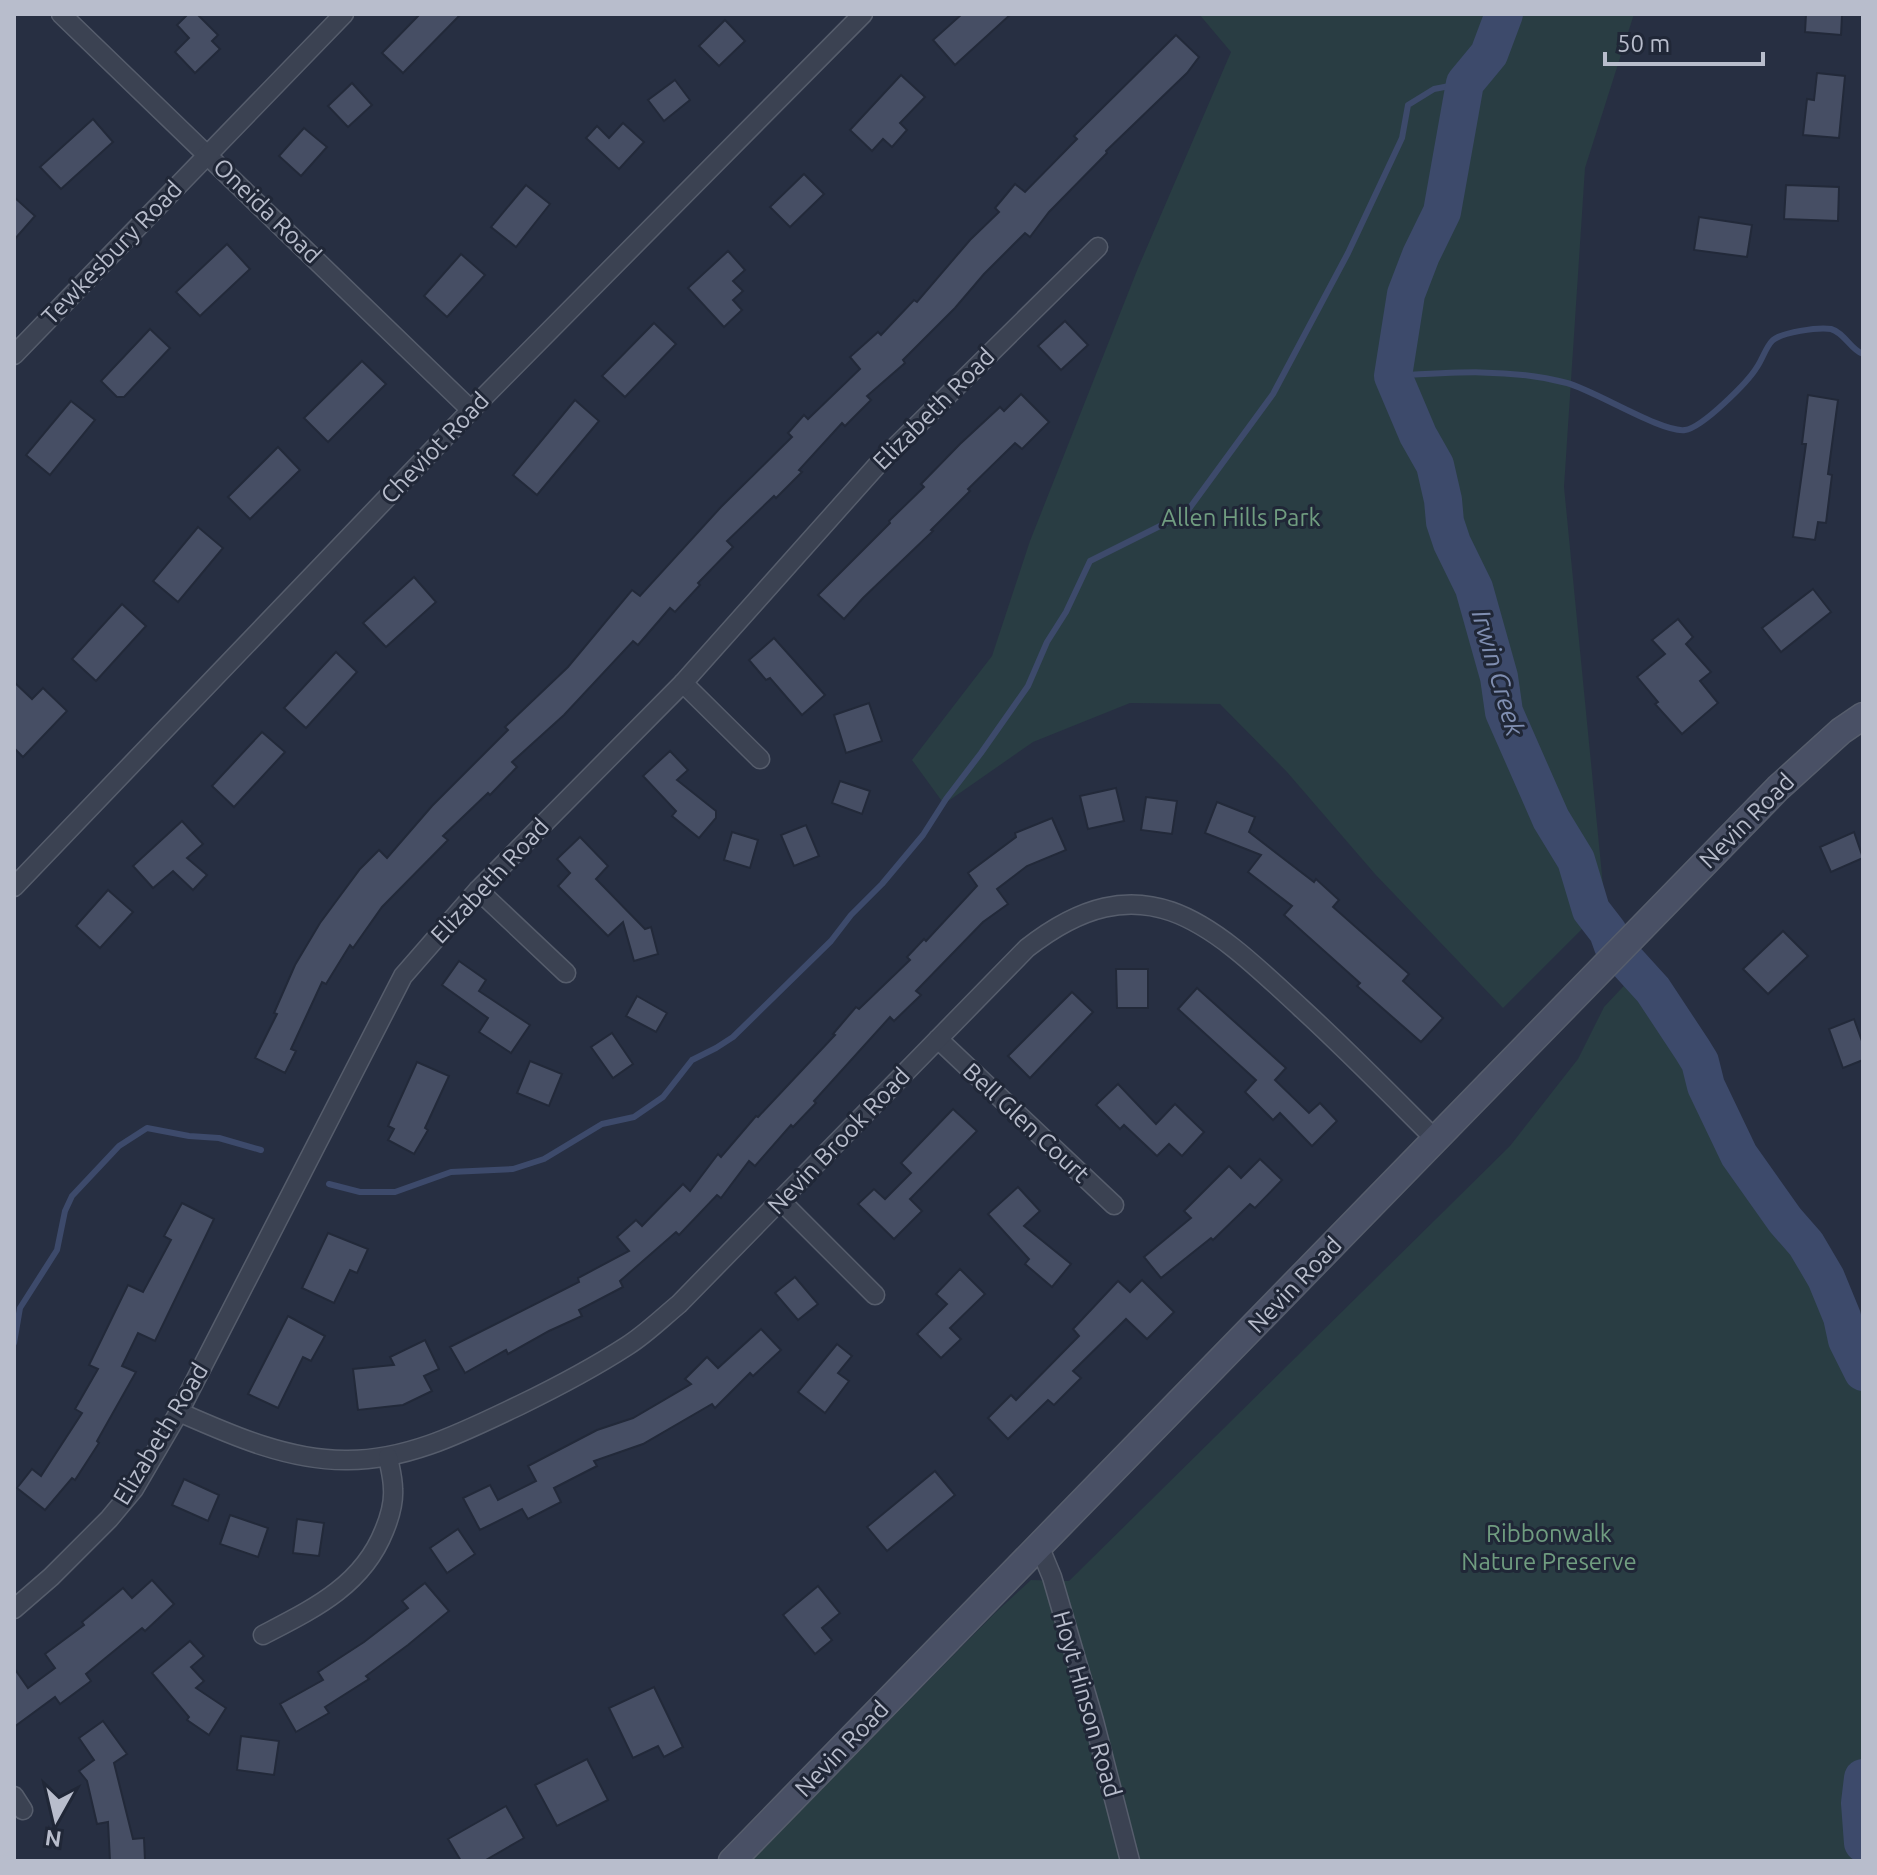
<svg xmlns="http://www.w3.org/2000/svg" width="1877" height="1875" viewBox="0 0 1877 1875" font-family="Ubuntu,sans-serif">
	<rect width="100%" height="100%" fill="#272f42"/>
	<!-- green -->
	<g fill="#293d43">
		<path d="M1199 14H1634L1585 168 1564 487 1605 906 1503 1008 1375 874 1287 772 1220 704 1130 703 1033 742 944 804 912 760 992 656 1030 541 1138 268 1231 52Z"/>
		<path d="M1636 973C1656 994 1689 1035 1700 1062 1703 1069 1704 1078 1706 1086 1714 1108 1726 1131 1737 1152 1755 1186 1785 1214 1806 1245 1834 1284 1842 1330 1863 1372V1778L1860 1803 1863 1861H751L995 1613 1031 1580 1069 1581 1510 1146 1578 1059 1604 1007Z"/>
	</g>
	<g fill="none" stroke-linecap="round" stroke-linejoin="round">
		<!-- stream -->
		<g stroke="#3d4a6b" stroke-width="6">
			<path d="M1393 376C1452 372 1509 368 1567 383 1596 391 1662 433 1685 430 1702 428 1748 382 1757 367 1762 360 1766 347 1772 341 1781 332 1819 327 1831 329 1845 333 1850 349 1863 354"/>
			<path d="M329 1184 360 1192H395L451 1172 513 1169 544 1159 602 1124 634 1117 663 1097 692 1060 716 1048 733 1037 831 941 851 915 882 884 923 835 946 799 981 753 1028 686 1047 642 1066 612 1090 561 1186 513 1273 394 1348 253 1402 138 1408 105 1434 89 1465 83"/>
			<path d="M14 1343 20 1308 57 1250 65 1211 72 1196 119 1146 147 1128 189 1136 219 1138 261 1150"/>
		</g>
		<!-- river -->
		<g stroke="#3d4a6b" stroke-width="38">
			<path d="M1504 14 1489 54 1465 83 1442 212 1421 255 1406 294 1393 376 1418 435 1435 465 1443 500 1445 522 1452 543 1474 588 1499 677 1504 712 1551 819 1576 860 1591 910 1608 932 1613 946 1653 990 1692 1049 1700 1062 1706 1086 1739 1155 1785 1220 1806 1244 1826 1278 1842 1317 1847 1340 1863 1372"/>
			<path d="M1863 1778 1860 1803 1863 1843"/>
		</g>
	</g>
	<!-- building -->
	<g fill="#464e64" stroke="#222939" stroke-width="2">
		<path d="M188 14H197L218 35 212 41 220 49 195 73 175 52 189 38 177 25Z"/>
		<path d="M420 14H461L403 73 382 53Z"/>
		<path d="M962 14H1011L955 65 933 40Z"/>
		<path d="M1806 14 1842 15 1841 35 1805 32Z"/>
		<path d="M725 20 745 41 719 66 699 46Z"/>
		<path d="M1176 35 1199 57 1187 73 1106 151 1107 153 1049 212 1030 237 1025 233 984 274 955 308 903 360 905 363 867 396 871 400 845 426 842 423 799 470 802 472 776 498 774 496 727 541 733 547 698 583 700 585 675 612 670 608 638 645 633 641 564 715 512 762 517 767 490 795 488 793 443 836 448 840 382 907 353 948 350 945 326 984 322 982 291 1049 296 1051 285 1073 255 1058 277 1014 274 1013 295 965 320 923 360 869 379 850 387 858 432 806 508 730 505 727 568 667 632 590 640 596 721 507 792 437 788 433 804 415 808 419 860 369 850 357 878 332 881 335 914 300 917 302 970 240 999 212 995 208 1015 184 1025 192 1077 139 1074 136Z"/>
		<path d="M1817 73 1845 76 1839 138 1803 135 1807 99 1814 100Z"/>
		<path d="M901 75 925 97 900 123 907 130 892 147 883 139 872 151 850 130Z"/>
		<path d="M675 80 690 100 664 121 648 100Z"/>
		<path d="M352 83 372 105 348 127 328 106Z"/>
		<path d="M93 119 113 142 61 189 40 167Z"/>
		<path d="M623 123 644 142 619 169 586 138 597 126 609 138Z"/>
		<path d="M304 128 327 147 301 176 279 156Z"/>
		<path d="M804 174 824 194 790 227 770 207Z"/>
		<path d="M526 185 550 204 516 247 491 227Z"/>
		<path d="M1786 185 1839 187 1838 221 1784 219Z"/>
		<path d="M14 197 35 216 14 240Z"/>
		<path d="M1699 217 1752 225 1747 257 1694 250Z"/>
		<path d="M227 244 250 269 200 316 176 292Z"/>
		<path d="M728 251 745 270 733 281 743 291 733 300 742 310 724 327 688 288Z"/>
		<path d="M461 254 485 275 447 317 424 296Z"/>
		<path d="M1065 321 1088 345 1061 370 1038 346Z"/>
		<path d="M654 323 676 344 625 397 602 376Z"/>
		<path d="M150 329 170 348 124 397H117L101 381Z"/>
		<path d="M362 361 386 384 328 442 304 418Z"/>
		<path d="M1021 394 1049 422 1022 449 1015 443 968 489 970 491 931 530 933 531 863 598 844 619 818 595 890 523 889 521 924 487 921 484 960 444 1000 407 1004 411Z"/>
		<path d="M1808 395 1838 400 1828 474 1832 475 1826 523 1818 522 1815 540 1793 537 1806 444H1802Z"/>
		<path d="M575 400 599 421 537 495 513 475Z"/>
		<path d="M71 401 95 420 50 475 26 455Z"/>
		<path d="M278 447 300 470 250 519 228 497Z"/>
		<path d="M198 527 223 548 178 602 153 581Z"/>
		<path d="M414 577 436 602 386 647 363 623Z"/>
		<path d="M1813 589 1831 612 1781 652 1762 628Z"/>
		<path d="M122 604 146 626 96 681 72 659Z"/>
		<path d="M1678 619 1693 637 1686 644 1711 672 1700 681 1718 703 1682 734 1655 704 1658 702 1637 677 1665 654 1652 640Z"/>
		<path d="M774 638 825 695 802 715 770 678 766 680 749 660Z"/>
		<path d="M336 652 357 672 306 728 284 708Z"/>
		<path d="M14 682 32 699 43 688 67 711 23 757 14 748Z"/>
		<path d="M869 703 882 741 846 753 834 715Z"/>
		<path d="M262 732 285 752 234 807 212 786Z"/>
		<path d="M670 751 688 770 677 780 716 811V818L699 838 672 816 676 811 643 776Z"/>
		<path d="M840 781 870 791 862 814 832 803Z"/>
		<path d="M1116 788 1124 821 1088 829 1080 796Z"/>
		<path d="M1146 797 1177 801 1172 834 1141 830Z"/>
		<path d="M1217 802 1255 817 1249 832 1314 882 1316 879 1339 900 1333 907 1409 974 1403 981 1443 1018 1421 1042 1357 986 1360 983 1284 915 1292 906 1248 872 1261 855 1205 833Z"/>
		<path d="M1052 818 1066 850 1027 866 997 889 1008 904 983 922 916 991 921 995 894 1021 890 1017 814 1101 816 1103 793 1127 791 1125 755 1166 749 1161 721 1198 717 1195 679 1235 676 1232 620 1281 623 1287 579 1310 582 1316 549 1331 508 1354 506 1350 465 1373 450 1347 579 1282 578 1278 629 1251 617 1237 636 1220 642 1226 683 1184 690 1191 718 1154 721 1157 756 1116 758 1117 835 1035 833 1034 856 1007 859 1009 910 960 907 957 924 939 926 941 977 886 968 873 1016 837 1015 833Z"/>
		<path d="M182 821 203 844 187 858 207 875 193 890 173 871 153 888 133 866Z"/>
		<path d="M806 825 819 856 794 866 781 835Z"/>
		<path d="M732 832 758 840 750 868 724 860Z"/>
		<path d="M1854 832 1863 858 1831 872 1820 847Z"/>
		<path d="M580 837 608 866 596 879 645 929 651 927 658 954 634 961 623 922 608 936 558 886 570 873 557 859Z"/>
		<path d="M108 890 133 912 100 948 76 926Z"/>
		<path d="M1783 931 1808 956 1768 994 1743 969Z"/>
		<path d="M459 961 486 980 479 991 530 1025 511 1053 479 1032 488 1018 442 985Z"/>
		<path d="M1116 969H1148V1008H1117Z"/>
		<path d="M1197 988 1286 1068 1275 1080 1309 1113 1320 1103 1337 1121 1312 1146 1280 1113 1273 1120 1245 1092 1256 1080 1178 1009Z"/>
		<path d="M1072 992 1093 1012 1030 1078 1008 1056Z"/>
		<path d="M637 996 667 1013 656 1032 626 1016Z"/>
		<path d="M1854 1019 1863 1044V1060L1843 1068 1829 1029Z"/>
		<path d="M612 1033 633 1064 613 1078 591 1047Z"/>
		<path d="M530 1061 562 1074 549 1106 517 1093Z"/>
		<path d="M417 1062 449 1076 425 1128 428 1130 414 1154 388 1140 394 1129 388 1126Z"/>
		<path d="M1118 1084 1156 1124 1175 1104 1204 1132 1182 1156 1169 1144 1157 1156 1124 1125 1120 1129 1096 1105Z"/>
		<path d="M953 1109 977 1131 910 1199 922 1211 894 1239 858 1204 874 1189 885 1199 911 1173 901 1163Z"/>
		<path d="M1260 1159 1282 1180 1255 1208 1250 1204 1213 1240 1211 1238 1161 1278 1144 1257 1191 1218 1184 1211 1229 1166 1241 1178Z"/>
		<path d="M1018 1187 1040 1211 1024 1226 1071 1264 1052 1287 1025 1264 1029 1259 988 1214Z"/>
		<path d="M182 1203 214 1219 155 1341 138 1333 122 1366 136 1372 97 1441 99 1443 75 1480 72 1478 45 1510 17 1488 32 1469 41 1476 82 1413 75 1409 98 1369 89 1365 128 1285 143 1292 171 1240 164 1236Z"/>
		<path d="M328 1233 368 1249 357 1273 350 1270 334 1303 302 1288Z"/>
		<path d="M960 1269 985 1294 950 1328 961 1339 941 1358 917 1334 947 1304 936 1294Z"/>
		<path d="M795 1277 818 1304 798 1320 775 1293Z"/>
		<path d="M1142 1280 1174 1312 1147 1339 1126 1319 1073 1371 1081 1378 1054 1405 1048 1400 1008 1439 988 1418 1011 1395 1016 1400 1079 1336 1073 1329 1118 1281 1130 1292Z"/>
		<path d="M288 1316 325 1336 311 1361 303 1357 278 1408 248 1394Z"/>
		<path d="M761 1329 781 1350 753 1376 750 1373 715 1408 712 1404 643 1444 594 1461 597 1466 554 1488 561 1502 528 1519 522 1509 480 1530 463 1498 490 1485 498 1500 536 1481 528 1466 597 1430 633 1418 691 1384 685 1379 707 1357 718 1368Z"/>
		<path d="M425 1340 439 1369 424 1376 432 1391 403 1405 358 1410 353 1369 394 1365 390 1357Z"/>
		<path d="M837 1344 852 1356 838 1373 849 1381 825 1413 798 1392Z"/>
		<path d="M935 1471 955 1495 887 1551 867 1527Z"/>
		<path d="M184 1479 219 1495 208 1521 172 1505Z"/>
		<path d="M230 1515 268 1528 258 1557 220 1544Z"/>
		<path d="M297 1519 324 1523 319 1556 293 1553Z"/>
		<path d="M458 1529 475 1554 447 1573 430 1548Z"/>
		<path d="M152 1580 174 1604 145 1631 142 1628 86 1674 91 1681 60 1704 55 1697 14 1727V1668L28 1688 55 1668 45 1654 84 1625 82 1622 123 1588 132 1598Z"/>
		<path d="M425 1583 449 1611 408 1645 366 1676 369 1679 325 1707 329 1713 296 1732 280 1704 323 1680 318 1672 364 1642 408 1608 402 1601Z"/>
		<path d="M818 1586 840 1613 822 1628 832 1640 815 1654 783 1615Z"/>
		<path d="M190 1641 204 1656 191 1667 204 1681 196 1688 226 1708 209 1735 187 1720 189 1717 152 1673Z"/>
		<path d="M654 1687 683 1747 664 1757 658 1746 633 1758 609 1708Z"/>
		<path d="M103 1721 127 1754 114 1763 133 1839 144 1838 145 1861H110L108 1822 97 1824 87 1781 79 1771 94 1760 79 1738Z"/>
		<path d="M241 1736 279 1741 274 1775 237 1770Z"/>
		<path d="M587 1759 608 1800 557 1826 535 1785Z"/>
		<path d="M506 1806 524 1838 484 1861H461L448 1839Z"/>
	</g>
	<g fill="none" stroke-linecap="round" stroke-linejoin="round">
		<!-- minor casing -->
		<g stroke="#565d6c" stroke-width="21">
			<g id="minor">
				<path d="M61 14 471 410"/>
				<path d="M14 355 344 14"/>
				<path d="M683 683 760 759"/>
				<path d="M14 887 471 410 863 14"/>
				<path d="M478 890 566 973"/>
				<path d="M938 1039 1114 1205"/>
				<path d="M781 1201 875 1295"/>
				<path d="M179 1412C231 1435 289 1461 348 1460 410 1460 465 1431 520 1405 557 1387 593 1368 627 1346 646 1334 662 1318 679 1304L1027 948C1143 857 1211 924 1300 1007 1347 1050 1391 1095 1436 1140"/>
				<path d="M1040 1548 1052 1577 1094 1721 1130 1861"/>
				<path d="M14 1609 51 1577 109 1519 134 1489 179 1412 403 976 478 890 683 683 880 462 1098 247"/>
				<path d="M263 1635C313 1609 362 1586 384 1531 389 1519 394 1503 393 1489 393 1478 390 1468 388 1457"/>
				<path d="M14 1796 23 1810"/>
			</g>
		</g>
		<!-- secondary casing -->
		<g stroke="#565d6c" stroke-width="29">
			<path id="secondary" d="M732 1861 1778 788 1841 731 1863 716"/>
		</g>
		<!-- minor -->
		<use href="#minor" stroke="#3b4252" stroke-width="18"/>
		<!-- secondary -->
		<use href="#secondary" stroke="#495065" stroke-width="26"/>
	</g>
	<g text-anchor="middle" stroke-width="6" stroke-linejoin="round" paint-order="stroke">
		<!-- street labels -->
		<g font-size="24" fill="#b8bdcc" stroke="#202737">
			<text transform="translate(267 211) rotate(44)" y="8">Oneida Road</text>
			<text transform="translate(112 253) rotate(-46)" y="8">Tewkesbury Road</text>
			<text transform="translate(934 409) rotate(-45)" y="8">Elizabeth Road</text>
			<text transform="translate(435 448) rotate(-46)" y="8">Cheviot Road</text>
			<text transform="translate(1747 821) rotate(-45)" y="8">Nevin Road</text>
			<text transform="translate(490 881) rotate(-47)" y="8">Elizabeth Road</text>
			<text transform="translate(1026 1123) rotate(43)" y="8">Bell Glen Court</text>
			<text transform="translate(839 1141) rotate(-46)" y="8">Nevin Brook Road</text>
			<text transform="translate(1295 1285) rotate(-46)" y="8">Nevin Road</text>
			<text transform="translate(161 1434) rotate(-59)" y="8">Elizabeth Road</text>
			<text transform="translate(1087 1704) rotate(74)" y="8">Hoyt Hinson Road</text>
			<text transform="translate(842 1749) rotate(-46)" y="8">Nevin Road</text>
		</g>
		<!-- park labels -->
		<g font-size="24" fill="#709d80" stroke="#202737">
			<text x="1241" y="526">Allen Hills Park</text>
			<text x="1549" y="1542">Ribbonwalk<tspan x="1549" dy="28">Nature Preserve</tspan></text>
		</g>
		<!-- water labels -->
		<g font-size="26" font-style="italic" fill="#808fb2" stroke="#202737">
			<text transform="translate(1498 673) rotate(74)" y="9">Irwin Creek</text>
		</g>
	</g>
	<!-- border -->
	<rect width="1877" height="1875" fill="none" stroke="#b8bdcc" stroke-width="32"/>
	<!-- north arrow -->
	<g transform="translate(56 1819) rotate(188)" stroke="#202737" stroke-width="6" paint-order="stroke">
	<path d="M0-6L14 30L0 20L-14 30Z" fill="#b8bdcc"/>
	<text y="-12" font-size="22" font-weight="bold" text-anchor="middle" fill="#b8bdcc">N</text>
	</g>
	<!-- scale -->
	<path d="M1605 52v12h158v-12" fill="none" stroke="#b8bdcc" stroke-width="4"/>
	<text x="1617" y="52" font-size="24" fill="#b8bdcc" stroke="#202737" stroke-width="6" paint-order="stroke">50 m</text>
</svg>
